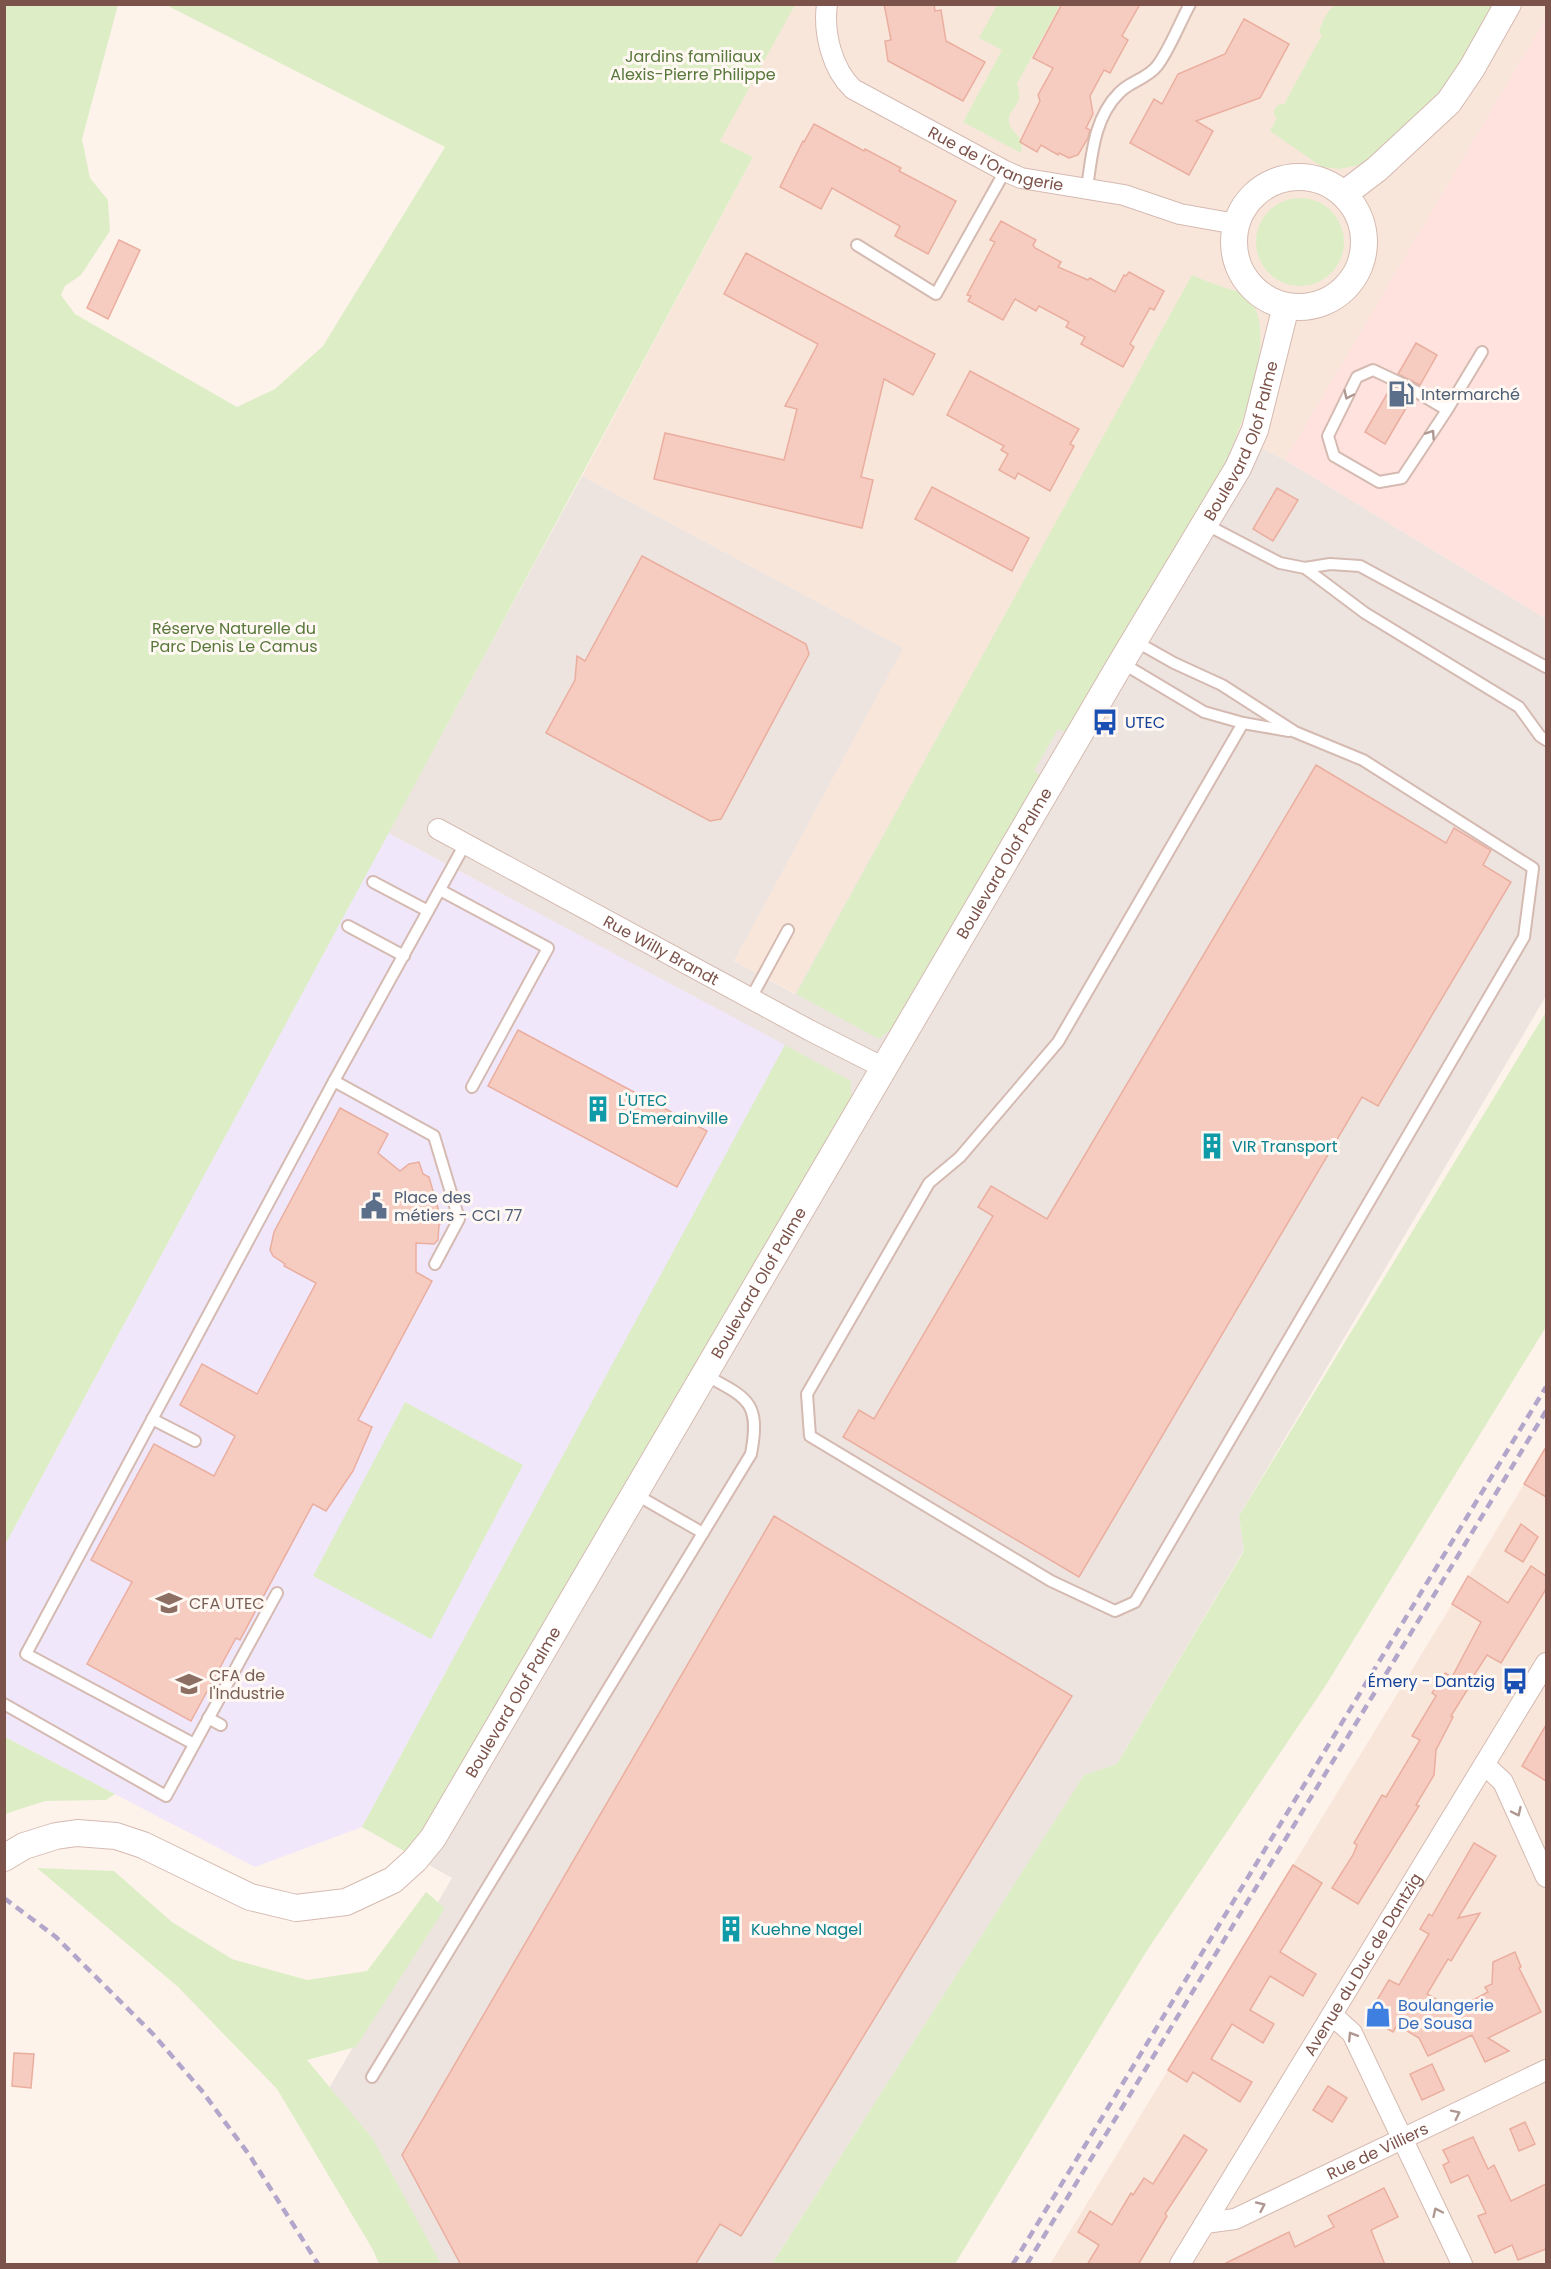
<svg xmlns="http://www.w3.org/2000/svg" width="1551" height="2269" viewBox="0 0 1551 2269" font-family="Poppins,sans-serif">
	<rect width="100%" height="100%" fill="#fef3eb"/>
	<!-- residential -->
	<g fill="#f9e6db">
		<path d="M551 4 1546 5V18L1285 460 1133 385 796 994 734 961 902 648 582 476 753 157 720 141Z"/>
		<path d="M1546 1447V2264H1050L1452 1604Z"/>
	</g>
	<!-- commercial -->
	<path fill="#ffe2de" d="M1546 18V619L1285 460Z"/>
	<!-- industrial -->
	<path fill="#ede4e0" d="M1133 385 1285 460 1546 619V996L1239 1516 1244 1550 1117 1764 1084 1776 772 2264H421L322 2100 452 1878 362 1827 784 1045 388 833 582 476 903 648 734 961 795 994Z"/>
	<!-- education -->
	<path fill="#f0e7fb" d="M388 833 785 1045 362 1827 255 1867 5 1737V1545Z"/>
	<!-- green -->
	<g fill="#ddeec7">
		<path d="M5 4 118 5 82 139 90 178 108 200 110 231 81 275 65 286 61 295 75 314 237 407 275 389 323 346 445 147 166 5H795L720 141 753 157 5 1545Z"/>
		<path d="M997 5H1060L1017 84C1026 106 1007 108 1009 122 1012 135 1025 135 1021 153L963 122 1002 50 979 38Z"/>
		<path d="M1336 5H1494L1461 63 1441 90 1373 157 1359 165 1340 169 1322 167 1270 131 1277 118 1274 116V110L1278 105 1284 104 1322 35 1319 32C1322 22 1327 10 1336 5Z"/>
		<circle cx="1300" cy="242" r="44"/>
		<path d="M1192 275C1203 280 1214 284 1226 288 1231 290 1239 291 1243 294 1285 320 1240 433 1223 466L1067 733 1058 729 1034 771 1042 776 894 1027 879 1039 796 994Z"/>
		<path d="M1546 1012V1327L1326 1685 1146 1952 955 2264H772L1084 1775 1117 1764 1244 1551 1239 1516Z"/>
		<path d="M785 1045 851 1081V1100L473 1745 422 1831 406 1852 362 1827Z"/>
		<path d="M405 1402 523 1465 431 1639 313 1576Z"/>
		<path d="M5 1737 115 1794 106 1800 45 1801 8 1813 5 1816Z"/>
		<path d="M37 1868 114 1871 172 1922 232 1959 307 1980 367 1971 426 1892 445 1908 356 2047 307 2060 373 2139 441 2264H379L373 2250 277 2089 177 1986Z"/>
	</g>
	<!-- building -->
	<g fill="#f6ccc0" stroke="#eaae9f" stroke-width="1.5">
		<path d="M884 4H934L935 11 941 10 946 41 985 62 963 101 888 61 885 41 891 40Z"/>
		<path d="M1062 4H1140L1122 36 1128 40 1110 73 1104 70 1090 96 1093 114 1086 128 1090 130 1088 138 1078 155 1069 158 1059 153 1058 155 1041 145 1037 152 1020 142 1040 101 1038 95 1053 68 1033 58Z"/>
		<path d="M1244 19 1289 44 1260 98 1196 121 1213 131 1189 175 1130 143 1154 99 1162 104 1178 74 1225 54Z"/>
		<path d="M814 124 864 151 865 149 901 168 899 171 956 201 928 254 895 236 900 226 832 188 821 209 780 187 803 141 804 142Z"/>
		<path d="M1001 221 1036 240 1033 245 1035 248 1061 262 1058 267 1088 280 1090 278 1115 292 1124 275 1126 276 1129 272 1164 291 1154 310 1150 308 1130 344 1134 347 1123 367 1081 344 1085 337 1066 327 1069 322 1039 306 1036 311 1015 299 1003 320 968 301 971 296 967 295 995 242 990 240Z"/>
		<path d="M119 240 140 250 108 319 87 308Z"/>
		<path d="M746 253 935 354 913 395 884 379 861 477 873 480 862 528 654 479 665 433 784 460 797 409 785 406 818 344 724 294Z"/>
		<path d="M1416 343 1437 355 1420 385 1398 374Z"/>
		<path d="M970 371 1079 429 1070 444 1074 446 1050 491 1018 473 1015 479 999 470 1008 454 1001 450 1004 446 947 415Z"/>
		<path d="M1391 387 1412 398 1385 444 1365 432Z"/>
		<path d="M932 487 1029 538 1012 571 915 519Z"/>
		<path d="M1277 488 1298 500 1273 541 1253 529Z"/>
		<path d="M642 556 806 644 809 654 721 819 710 821 546 733 575 680 577 656 585 661Z"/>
		<path d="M1316 765 1446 843 1454 828 1487 848 1491 850 1483 865 1511 882 1378 1106 1362 1097 1079 1577 843 1437 859 1410 874 1419 993 1216 978 1207 991 1186 1047 1219Z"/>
		<path d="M518 1030 707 1131 677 1187 488 1086Z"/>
		<path d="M340 1108 388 1134 378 1153 400 1171 409 1164 419 1162 423 1174 429 1177 442 1222 439 1225 438 1240 434 1244 416 1243V1272L432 1281 358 1420 372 1427 353 1471 326 1511 313 1504 240 1640 236 1638 191 1721 87 1664 132 1582 91 1560 154 1444 214 1476 235 1436 180 1405 202 1364 257 1394 316 1283 284 1266 285 1264 273 1256 270 1250 274 1232Z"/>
		<path d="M1546 1447V1497L1524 1484Z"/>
		<path d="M774 1516 1072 1696 741 2236 720 2224 695 2265H461L402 2155Z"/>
		<path d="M1521 1524 1538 1537 1523 1562 1505 1551Z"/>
		<path d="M1531 1566 1546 1576V1589L1501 1663 1487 1655 1467 1686 1469 1687 1451 1716 1453 1717 1436 1750 1434 1775 1416 1805 1419 1806 1358 1904 1332 1888 1353 1855 1357 1845 1354 1843 1382 1795 1386 1797 1420 1740 1412 1736 1436 1696 1432 1693 1445 1673 1452 1677 1481 1622 1452 1604 1468 1576 1508 1603Z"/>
		<path d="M1546 1725V1781L1522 1766Z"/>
		<path d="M1474 1843 1496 1856 1458 1918 1480 1913 1451 1961 1448 1959 1427 1994 1455 2010 1488 1992 1485 1987 1492 1984 1493 1962 1515 1952 1521 1967 1519 1968 1541 2012 1488 2038 1509 2051 1485 2062 1472 2035 1428 2056 1419 2038 1397 2025 1393 2032 1374 2021 1371 2010 1389 1980 1399 1985 1429 1934 1420 1929 1429 1914 1432 1916Z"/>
		<path d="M1293 1865 1322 1883 1280 1952 1316 1974 1303 1996 1270 1976 1250 2010 1274 2024 1263 2043 1232 2024 1211 2059 1252 2082 1240 2102 1193 2072 1187 2082 1168 2070Z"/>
		<path d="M14 2053 34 2054 31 2088 12 2086Z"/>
		<path d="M1432 2064 1444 2090 1422 2100 1410 2074Z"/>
		<path d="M1328 2086 1347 2098 1332 2122 1313 2110Z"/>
		<path d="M1525 2122 1535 2144 1519 2151 1510 2129Z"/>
		<path d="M1184 2135 1207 2150 1165 2214 1167 2216 1138 2265H1087L1099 2245 1078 2232 1090 2211 1112 2225 1131 2193 1133 2195 1144 2178 1153 2184Z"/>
		<path d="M1473 2137 1488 2169 1494 2165 1511 2201 1546 2184V2249L1518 2260 1512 2245 1495 2253 1478 2216 1486 2213 1468 2175 1451 2183 1443 2165 1449 2162 1443 2150Z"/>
		<path d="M1384 2188 1398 2217 1371 2230 1385 2265H1222L1289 2232 1295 2247 1334 2227 1328 2216Z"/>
	</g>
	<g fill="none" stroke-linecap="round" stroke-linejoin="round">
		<!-- service casing -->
		<g stroke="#d5bab1" stroke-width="14">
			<g id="service">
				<path d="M1087 188C1092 154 1094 118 1119 93 1130 81 1147 79 1157 66 1169 51 1180 22 1190 4"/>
				<path d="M857 245 936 294 1005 171"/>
				<path d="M1447 410 1405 385 1373 370 1357 377 1328 436 1334 456 1379 482 1402 478 1447 410 1482 352"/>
				<path d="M1205 524 1280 563 1305 568 1330 564 1360 566 1546 667"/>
				<path d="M1305 568 1365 613 1519 707 1540 736 1546 740"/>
				<path d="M1135 641 1174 663 1222 685 1295 732 1363 760 1533 868 1524 937 1135 1602 1115 1611 1051 1581 810 1436 807 1394 929 1183 960 1157 1058 1042 1243 723"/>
				<path d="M1122 663 1204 712 1243 723 1289 731"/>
				<path d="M373 882 428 911"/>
				<path d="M440 890 548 948 472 1087"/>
				<path d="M348 926 404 956"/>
				<path d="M751 998 788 930"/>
				<path d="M334 1081 434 1136 459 1219 435 1264"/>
				<path d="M152 1419 195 1441"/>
				<path d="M635 1494 703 1533"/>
				<path d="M4 1704 166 1796 277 1593"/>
				<path d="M208 1718 221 1725"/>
				<path d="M194 1744 26 1654 334 1081 465 844"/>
				<path d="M372 2077 751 1454C761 1401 747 1398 705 1375"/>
			</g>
		</g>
		<!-- minor casing -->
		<g stroke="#d5bab1" stroke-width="22">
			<g id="minor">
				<path id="s1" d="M827 4C823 33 832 69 853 89L1005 171 1021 178 1124 195 1180 214 1236 224"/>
				<path id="s2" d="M438 829 809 1030 884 1068"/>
				<path d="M1485 1765 1503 1782 1546 1877"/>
				<path d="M1332 2015 1352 2033 1462 2264"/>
				<path id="s3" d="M1205 2223 1235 2219 1546 2070"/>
				<path id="s4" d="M1180 2264 1546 1663"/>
			</g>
		</g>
		<!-- tertiary casing -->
		<g stroke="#d5bab1" stroke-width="28">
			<g id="tertiary">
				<circle cx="1299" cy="242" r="65"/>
				<path d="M1344 194 1377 169 1449 102 1472 68 1508 4"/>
				<path id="s5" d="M4 1858 24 1846 56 1836 77 1833 116 1836 143 1845 250 1897 296 1908 346 1902 393 1880 415 1860 433 1838 1121 663 1238 468 1255 430 1286 306"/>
			</g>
		</g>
		<!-- service -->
		<use href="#service" stroke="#fff" stroke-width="10"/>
		<!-- minor -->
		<use href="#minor" stroke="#fff" stroke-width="20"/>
		<!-- tertiary -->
		<use href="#tertiary" stroke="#fff" stroke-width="26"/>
		<!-- rail -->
		<g stroke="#b3a6cb" stroke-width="4.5" stroke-dasharray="9 6" stroke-linecap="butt">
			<path d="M4 1898 56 1937 153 2034 202 2091 250 2156 318 2264"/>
			<path d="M1013 2264 1546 1387"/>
			<path d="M1027 2264 1546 1411"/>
		</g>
	</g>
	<!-- one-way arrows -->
	<defs><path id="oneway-chevron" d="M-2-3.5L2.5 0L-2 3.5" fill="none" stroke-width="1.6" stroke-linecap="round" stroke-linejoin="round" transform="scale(1.5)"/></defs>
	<g stroke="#b09892">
		<use href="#oneway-chevron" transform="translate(1348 395) rotate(115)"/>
		<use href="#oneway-chevron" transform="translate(1431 434) rotate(-56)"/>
		<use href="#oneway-chevron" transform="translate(1517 1812) rotate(65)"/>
		<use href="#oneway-chevron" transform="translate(1352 2036) rotate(-122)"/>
		<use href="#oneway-chevron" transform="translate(1456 2114) rotate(-26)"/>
		<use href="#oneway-chevron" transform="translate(1261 2206) rotate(-25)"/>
		<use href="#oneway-chevron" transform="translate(1437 2212) rotate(-115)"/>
	</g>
	<!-- icons -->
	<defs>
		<g id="fuel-bare" transform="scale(2.07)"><path d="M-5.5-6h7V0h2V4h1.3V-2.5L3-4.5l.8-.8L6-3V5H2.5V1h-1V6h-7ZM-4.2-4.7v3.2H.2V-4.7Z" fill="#5c6f8a" stroke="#fff8f3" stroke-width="2.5" paint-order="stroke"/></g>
		<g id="bus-bare" transform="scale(2.07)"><path d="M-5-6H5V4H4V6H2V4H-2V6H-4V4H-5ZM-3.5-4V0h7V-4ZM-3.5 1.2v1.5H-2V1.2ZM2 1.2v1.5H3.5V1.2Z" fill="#1a4fb4" stroke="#fff8f3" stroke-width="2.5" paint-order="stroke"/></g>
		<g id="building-bare" transform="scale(2.07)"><path d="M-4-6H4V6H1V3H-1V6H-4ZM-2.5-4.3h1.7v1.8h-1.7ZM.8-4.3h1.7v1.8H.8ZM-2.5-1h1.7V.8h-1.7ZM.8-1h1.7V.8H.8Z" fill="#0f9aa8" stroke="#fff8f3" stroke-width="2.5" paint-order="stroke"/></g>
		<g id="civic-bare" transform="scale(2.07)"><path d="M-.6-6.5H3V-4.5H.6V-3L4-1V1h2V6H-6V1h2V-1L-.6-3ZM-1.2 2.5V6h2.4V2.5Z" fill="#5c6f8a" stroke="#fff8f3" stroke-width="2.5" paint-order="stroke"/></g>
		<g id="school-bare" transform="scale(2.07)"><path d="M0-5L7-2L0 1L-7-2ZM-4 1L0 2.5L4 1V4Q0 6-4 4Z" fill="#8d6e63" stroke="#fff8f3" stroke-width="2.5" paint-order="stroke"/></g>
		<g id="shop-bare" transform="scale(2.07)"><path d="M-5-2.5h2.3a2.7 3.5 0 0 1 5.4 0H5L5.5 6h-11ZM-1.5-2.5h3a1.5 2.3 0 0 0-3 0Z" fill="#3f7fe0" stroke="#fff8f3" stroke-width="2.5" paint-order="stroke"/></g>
	</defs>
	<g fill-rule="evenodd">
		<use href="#fuel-bare" x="1401" y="394"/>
		<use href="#bus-bare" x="1105" y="722"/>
		<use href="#building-bare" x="598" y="1109"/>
		<use href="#building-bare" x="1212" y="1146"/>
		<use href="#civic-bare" x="374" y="1206"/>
		<use href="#school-bare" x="169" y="1603"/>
		<use href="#bus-bare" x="1515" y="1681"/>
		<use href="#school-bare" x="189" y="1684"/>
		<use href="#building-bare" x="731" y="1929"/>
		<use href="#shop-bare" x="1378" y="2014"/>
	</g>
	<g text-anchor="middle" stroke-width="6" stroke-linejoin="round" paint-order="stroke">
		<!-- park labels -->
		<g font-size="16" fill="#57773b" stroke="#fff8f3">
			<text x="693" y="62">Jardins familiaux<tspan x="693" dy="18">Alexis-Pierre Philippe</tspan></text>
			<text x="234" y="634">Réserve Naturelle du<tspan x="234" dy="18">Parc Denis Le Camus</tspan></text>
		</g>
		<!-- street labels -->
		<g font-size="16" fill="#7c534a" stroke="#fff8f3">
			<text dy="6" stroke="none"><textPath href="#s1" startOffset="252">Rue de l'Orangerie</textPath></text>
			<text dy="6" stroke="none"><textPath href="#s5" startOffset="2088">Boulevard Olof Palme</textPath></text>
			<text dy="6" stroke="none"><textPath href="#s5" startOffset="1602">Boulevard Olof Palme</textPath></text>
			<text dy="6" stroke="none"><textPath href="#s2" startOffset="254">Rue Willy Brandt</textPath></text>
			<text dy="6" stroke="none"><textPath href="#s5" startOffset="1116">Boulevard Olof Palme</textPath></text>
			<text dy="6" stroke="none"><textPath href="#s5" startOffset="630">Boulevard Olof Palme</textPath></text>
			<text dy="6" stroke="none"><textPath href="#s4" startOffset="351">Avenue du Duc de Dantzig</textPath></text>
			<text dy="6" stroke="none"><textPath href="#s3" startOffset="188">Rue de Villiers</textPath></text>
		</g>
		<!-- service labels -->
		<g font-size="16" fill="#4e5e75" stroke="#fff8f3" text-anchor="start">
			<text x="1421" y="400">Intermarché</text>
			<text x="394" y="1203">Place des<tspan x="394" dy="18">métiers - CCI 77</tspan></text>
		</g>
		<!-- transit labels -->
		<g font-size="16" fill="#164399" stroke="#fff8f3" text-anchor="start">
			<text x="1125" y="728">UTEC</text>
			<text x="1495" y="1687" text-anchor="end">Émery - Dantzig</text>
		</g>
		<!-- culture labels -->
		<g font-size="16" fill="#0d838f" stroke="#fff8f3" text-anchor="start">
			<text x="618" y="1106">L'UTEC<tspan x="618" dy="18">D'Emerainville</tspan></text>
			<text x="1232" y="1152">VIR Transport</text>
			<text x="751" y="1935">Kuehne Nagel</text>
		</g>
		<!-- education labels -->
		<g font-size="16" fill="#785e54" stroke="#fff8f3" text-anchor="start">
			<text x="189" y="1609">CFA UTEC</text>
			<text x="209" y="1681">CFA de<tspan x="209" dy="18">l'Industrie</tspan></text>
		</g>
		<!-- shop labels -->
		<g font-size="16" fill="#366cbe" stroke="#fff8f3" text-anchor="start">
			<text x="1398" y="2011">Boulangerie<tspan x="1398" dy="18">De Sousa</tspan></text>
		</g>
	</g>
	<!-- border -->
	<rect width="1551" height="2269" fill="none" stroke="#7c534a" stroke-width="12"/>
</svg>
